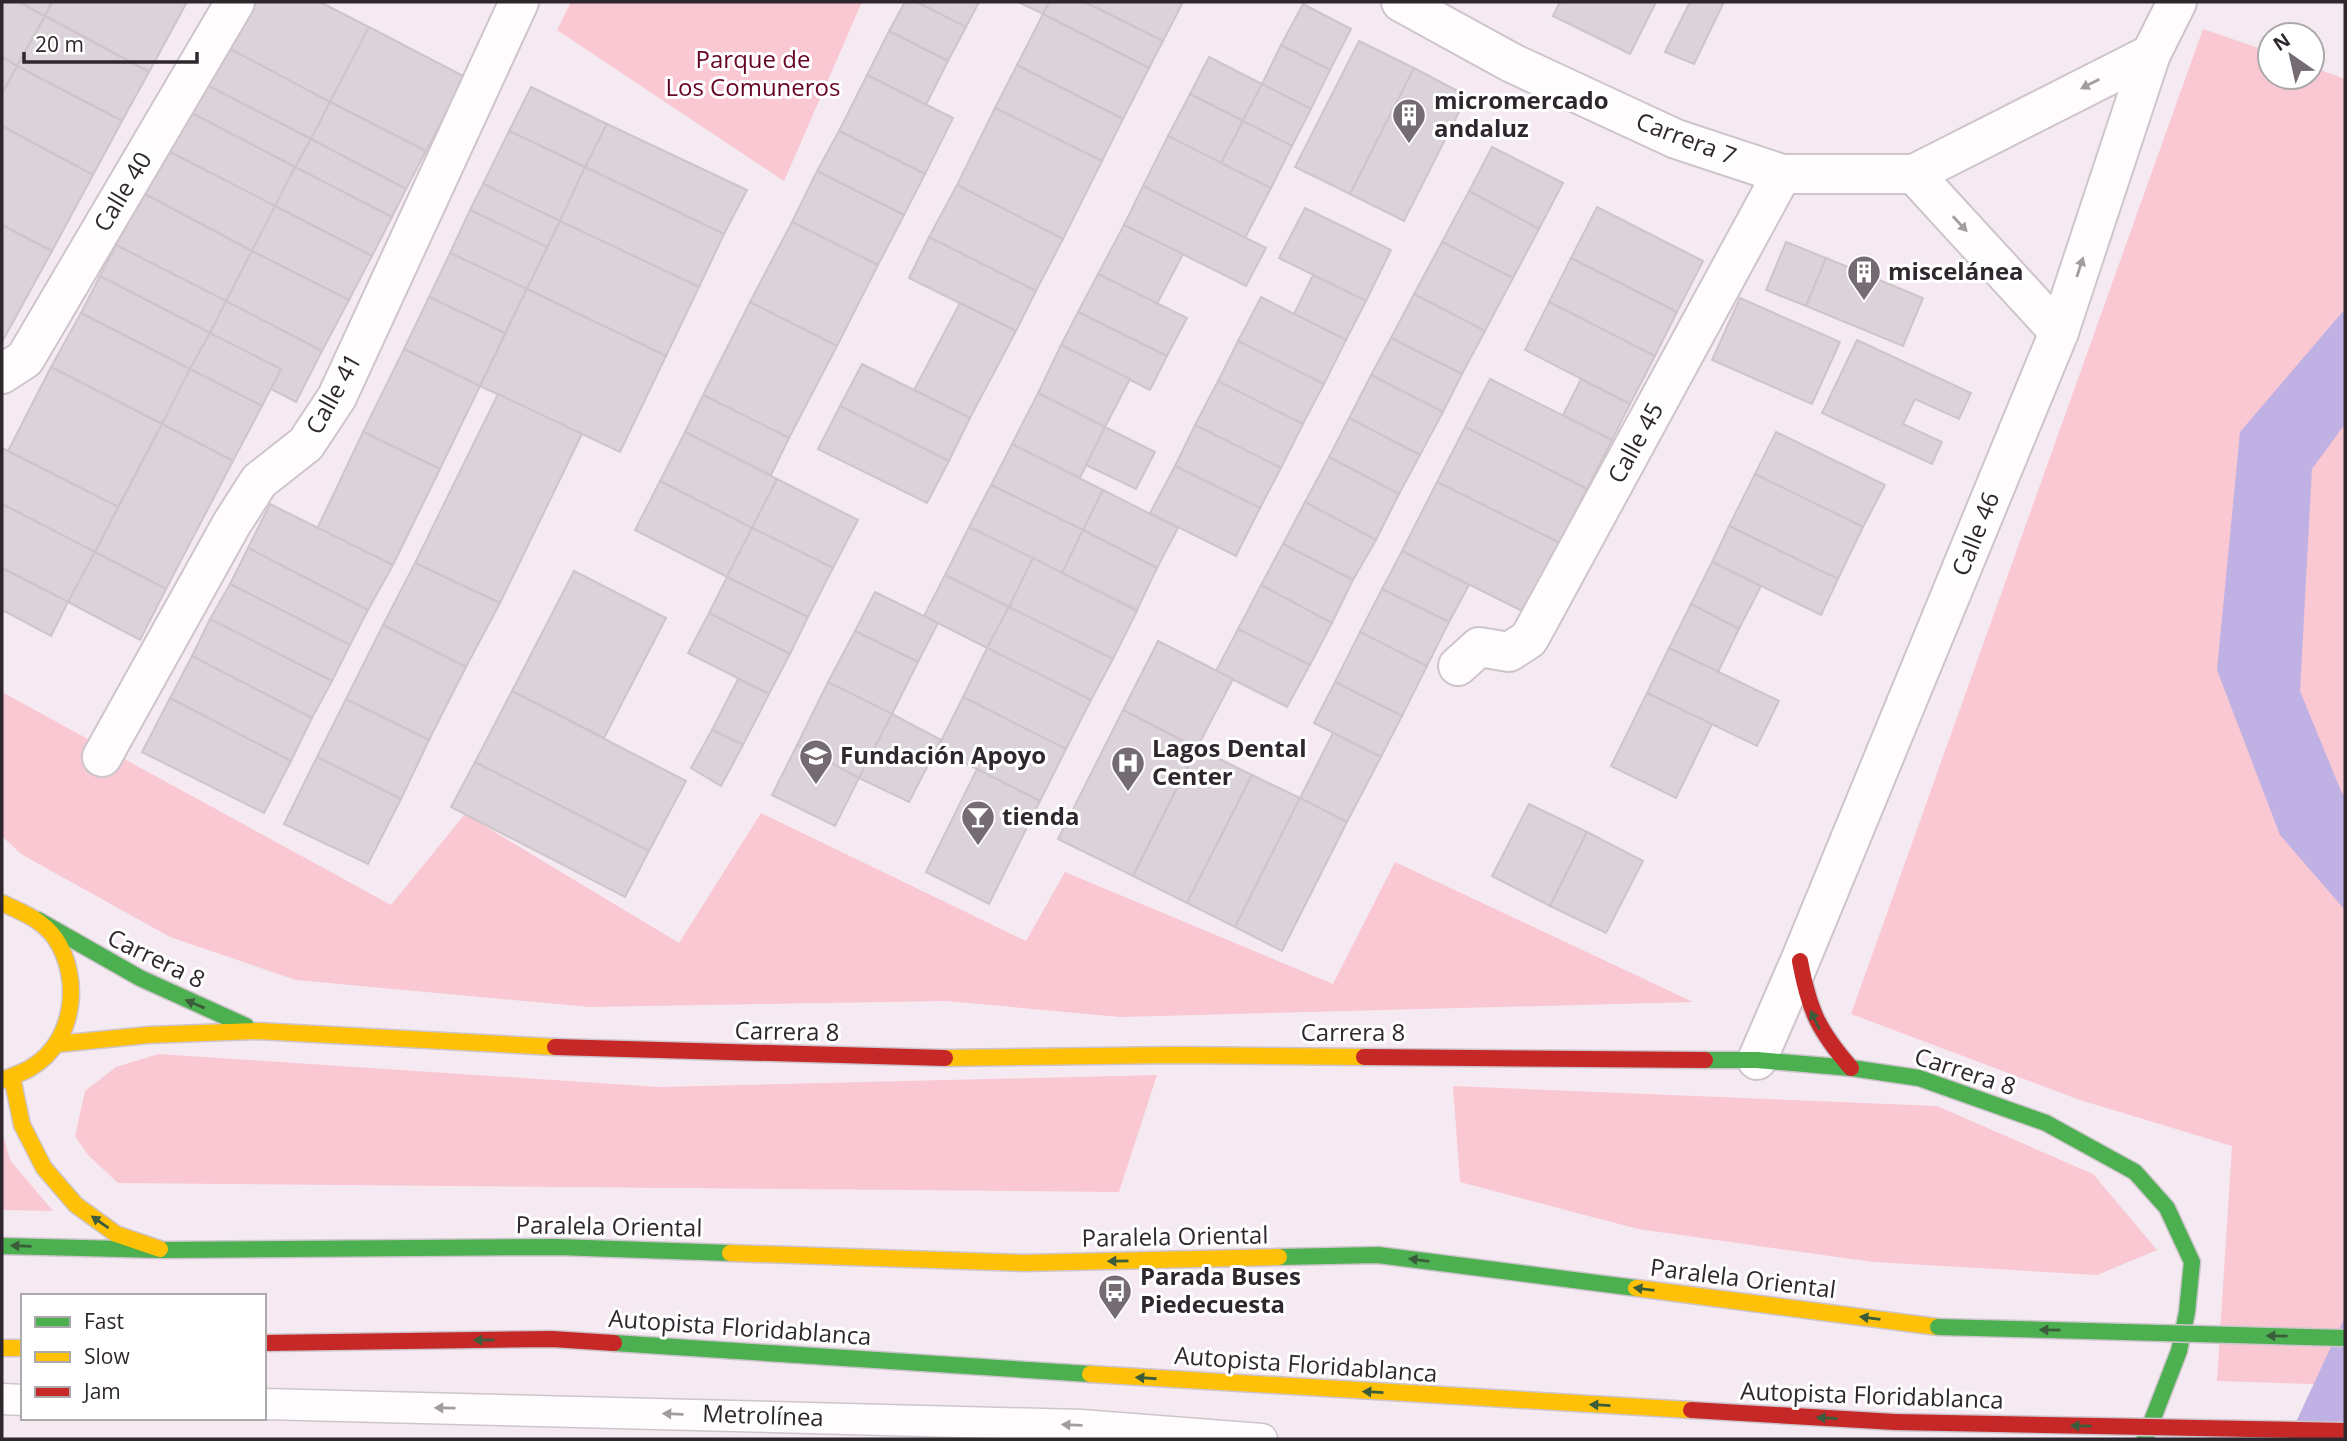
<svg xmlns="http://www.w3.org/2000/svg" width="2347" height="1441" viewBox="0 0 2347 1441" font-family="'Open Sans',sans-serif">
	<rect width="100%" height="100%" fill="#f5eaf2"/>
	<!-- green -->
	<g fill="#f9c8d2">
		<path d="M571 2H862L784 181 557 30Z"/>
		<path d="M2203 29 2270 52V77H2312V67L2345 79V1385L2217 1381 2232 1146 2080 1100 1851 1014Z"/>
		<path d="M2 692 391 905 465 814 679 943 761 813 1026 941 1065 872 1333 984 1395 862 1693 1002 1120 1017 946 1001 590 1007 296 980 170 937 21 854 2 836Z"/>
		<path d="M159 1054 659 1087 1157 1075 1119 1192 118 1183 88 1155 75 1136 85 1091 116 1067Z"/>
		<path d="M1453 1086 1937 1106 2093 1174 2157 1250 2097 1275 1873 1262 1638 1229 1460 1182Z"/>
		<path d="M2 1131 10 1160 53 1211 2 1210Z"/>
	</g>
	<!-- water -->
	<g fill="#bfb1e3">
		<path d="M2345 309V424L2312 469 2300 691 2341 791 2345 797V910L2280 835 2217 670 2240 432Z"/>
		<path d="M2345 1317V1439H2288Z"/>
	</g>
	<!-- building -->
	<g fill="#dcd2d9" stroke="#cec5ca" stroke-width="2">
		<path d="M2 2H19L45 16 17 66 2 57Z"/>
		<path d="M19 2H52L45 16Z"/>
		<path d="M52 2H187L149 72 45 16Z"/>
		<path d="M243 2H320L369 27 330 102 221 44Z"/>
		<path d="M905 2H917L966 27 948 61 889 31Z"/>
		<path d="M917 2H979L966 27Z"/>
		<path d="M1018 2H1049L1043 14Z"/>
		<path d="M1049 2H1085L1163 41 1149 68 1043 14Z"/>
		<path d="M1085 2H1183L1163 41Z"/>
		<path d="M1560 2H1656L1630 54 1553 16Z"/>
		<path d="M1690 2H1724L1694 64 1665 52Z"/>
		<path d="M1303 4 1351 29 1330 70 1281 45Z"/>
		<path d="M1043 14 1149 68 1123 119 1017 65Z"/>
		<path d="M45 16 149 72 122 121 17 66Z"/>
		<path d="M369 27 465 77 426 151 330 102Z"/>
		<path d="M889 31 948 61 926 105 867 75Z"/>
		<path d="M1359 41 1414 68 1350 194 1295 167Z"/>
		<path d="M221 44 330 102 311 139 201 82Z"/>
		<path d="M1281 45 1330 70 1311 109 1262 84Z"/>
		<path d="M2 57 17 66 2 94Z"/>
		<path d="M1209 57 1262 84 1243 121 1190 94Z"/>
		<path d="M1017 65 1123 119 1102 161 995 108Z"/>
		<path d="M17 66 122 121 93 175 2 126V94Z"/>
		<path d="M1414 68 1467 96 1404 221 1350 194Z"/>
		<path d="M867 75 953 118 925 174 839 131Z"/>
		<path d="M201 82 311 139 295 167 186 110Z"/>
		<path d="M1262 84 1311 109 1292 146 1243 121Z"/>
		<path d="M531 87 607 124 585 167 509 131Z"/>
		<path d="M1190 94 1243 121 1221 163 1168 136Z"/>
		<path d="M330 102 426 151 406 189 311 139Z"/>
		<path d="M995 108 1102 161 1063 239 957 185Z"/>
		<path d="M186 110 295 167 275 206 166 150Z"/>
		<path d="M1243 121 1292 146 1271 188 1221 163Z"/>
		<path d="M607 124 747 190 724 234 585 167Z"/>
		<path d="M2 126 93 175 52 251 2 225Z"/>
		<path d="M509 131 585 167 560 221 483 184Z"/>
		<path d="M839 131 925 174 904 215 817 171Z"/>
		<path d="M1168 136 1271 188 1245 238 1143 186Z"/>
		<path d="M311 139 406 189 392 217 295 167Z"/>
		<path d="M1492 147 1563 183 1539 229 1469 191Z"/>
		<path d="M166 150 275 206 252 251 143 193Z"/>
		<path d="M295 167 392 217 372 256 275 206Z"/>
		<path d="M585 167 724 234 699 287 560 221Z"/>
		<path d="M817 171 904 215 878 265 792 222Z"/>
		<path d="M483 184 560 221 547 247 470 210Z"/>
		<path d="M957 185 1063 239 1036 291 929 237Z"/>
		<path d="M1143 186 1266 248 1246 286 1124 225Z"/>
		<path d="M1469 191 1539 229 1513 278 1442 242Z"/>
		<path d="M143 193 252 251 226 301 116 245Z"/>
		<path d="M275 206 372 256 349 300 252 251Z"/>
		<path d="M1597 207 1703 261 1677 312 1571 258Z"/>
		<path d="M1305 208 1391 250 1366 301 1279 258Z"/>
		<path d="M470 210 547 247 527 289 450 253Z"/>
		<path d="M560 221 699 287 666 356 527 289Z"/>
		<path d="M792 222 878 265 837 346 750 302Z"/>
		<path d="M2 225 52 251 2 342Z"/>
		<path d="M1124 225 1183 254 1157 304 1098 274Z"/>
		<path d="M929 237 1036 291 1016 331 909 278Z"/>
		<path d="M1442 242 1513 278 1485 331 1414 294Z"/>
		<path d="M1786 242 1826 258 1806 306 1766 290Z"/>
		<path d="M116 245 226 301 210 333 100 276Z"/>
		<path d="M252 251 349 300 322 351 226 301Z"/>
		<path d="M450 253 527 289 505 333 429 297Z"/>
		<path d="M1571 258 1677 312 1655 356 1549 302Z"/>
		<path d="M1826 258 1923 298 1903 346 1806 306Z"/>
		<path d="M1098 274 1187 318 1167 356 1078 312Z"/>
		<path d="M1313 275 1366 301 1346 340 1294 314Z"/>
		<path d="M100 276 210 333 190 369 81 313Z"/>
		<path d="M527 289 666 356 620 452 480 386Z"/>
		<path d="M1414 294 1485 331 1462 374 1391 338Z"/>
		<path d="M429 297 505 333 480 386 404 349Z"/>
		<path d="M1261 297 1346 340 1324 384 1238 341Z"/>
		<path d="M1740 298 1840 342 1812 404 1712 360Z"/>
		<path d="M226 301 322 351 296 402 271 389 281 369 210 333Z"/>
		<path d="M750 302 837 346 789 438 703 395Z"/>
		<path d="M1549 302 1655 356 1630 404 1525 350Z"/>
		<path d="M960 303 1016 331 970 418 914 390Z"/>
		<path d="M1078 312 1167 356 1150 390 1061 345Z"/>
		<path d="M81 313 190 369 162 424 51 367Z"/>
		<path d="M210 333 281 369 262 406 190 369Z"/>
		<path d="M1391 338 1462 374 1443 412 1371 375Z"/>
		<path d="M1857 340 1971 393 1959 419 1915 399 1903 424 1942 442 1932 464 1822 413Z"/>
		<path d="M1238 341 1324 384 1303 424 1218 381Z"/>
		<path d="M1061 345 1130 379 1105 427 1038 393Z"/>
		<path d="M404 349 480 386 440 469 363 432Z"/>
		<path d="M862 364 970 418 949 461 840 406Z"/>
		<path d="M51 367 162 424 118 507 8 451Z"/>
		<path d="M190 369 262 406 233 461 162 424Z"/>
		<path d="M1371 375 1443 412 1420 455 1349 418Z"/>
		<path d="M1490 379 1612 440 1587 489 1465 427Z"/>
		<path d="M1581 379 1630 404 1612 440 1563 415Z"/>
		<path d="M1218 381 1303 424 1281 468 1195 425Z"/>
		<path d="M1038 393 1105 427 1080 478 1012 444Z"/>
		<path d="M498 394 582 434 500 603 415 563Z"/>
		<path d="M703 395 789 438 771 475 685 432Z"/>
		<path d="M840 406 949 461 927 503 818 449Z"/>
		<path d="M1349 418 1420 455 1399 494 1329 457Z"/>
		<path d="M162 424 233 461 166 589 95 552Z"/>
		<path d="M1195 425 1281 468 1260 508 1175 466Z"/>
		<path d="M1105 427 1155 452 1136 489 1086 465Z"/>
		<path d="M1465 427 1587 489 1560 543 1437 482Z"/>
		<path d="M363 432 440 469 393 565 317 529Z"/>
		<path d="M685 432 777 479 752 528 660 481Z"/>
		<path d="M1776 432 1885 485 1863 527 1755 474Z"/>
		<path d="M1012 444 1103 490 1083 530 991 485Z"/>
		<path d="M2 448 118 507 95 552 2 504Z"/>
		<path d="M1329 457 1399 494 1376 540 1305 502Z"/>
		<path d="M1175 466 1260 508 1236 556 1150 513Z"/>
		<path d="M1755 474 1863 527 1838 579 1729 526Z"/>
		<path d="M777 479 858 520 833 568 752 528Z"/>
		<path d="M660 481 752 528 727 577 635 530Z"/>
		<path d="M1437 482 1560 543 1524 612 1402 551Z"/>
		<path d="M991 485 1083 530 1062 573 969 527Z"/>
		<path d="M1103 490 1178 528 1157 568 1083 530Z"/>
		<path d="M1305 502 1376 540 1353 580 1283 544Z"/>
		<path d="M2 504 95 552 68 602 2 568Z"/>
		<path d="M270 504 393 565 368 610 248 548Z"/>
		<path d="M1729 526 1838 579 1821 615 1712 562Z"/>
		<path d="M969 527 1033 558 1009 607 945 575Z"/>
		<path d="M752 528 833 568 808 617 727 577Z"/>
		<path d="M1083 530 1157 568 1137 610 1062 573Z"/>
		<path d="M1283 544 1353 580 1332 623 1261 585Z"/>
		<path d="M248 548 368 610 350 645 230 584Z"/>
		<path d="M1402 551 1469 585 1449 622 1382 589Z"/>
		<path d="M95 552 166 589 140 640 68 602Z"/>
		<path d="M1033 558 1137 611 1113 659 1009 607Z"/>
		<path d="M1712 562 1761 586 1739 629 1691 604Z"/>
		<path d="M415 563 500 603 466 667 383 625Z"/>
		<path d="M2 568 68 602 51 636 2 610Z"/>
		<path d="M574 571 666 618 604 738 512 691Z"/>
		<path d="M945 575 1009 607 987 648 924 616Z"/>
		<path d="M727 577 808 617 790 654 709 613Z"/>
		<path d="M230 584 350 645 332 681 210 619Z"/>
		<path d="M1261 585 1332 623 1310 665 1238 629Z"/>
		<path d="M1382 589 1449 622 1427 666 1360 632Z"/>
		<path d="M875 592 938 623 918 662 855 631Z"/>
		<path d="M1691 604 1739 629 1718 672 1669 648Z"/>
		<path d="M1009 607 1113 659 1091 700 987 648Z"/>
		<path d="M709 613 790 654 769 694 688 653Z"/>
		<path d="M210 619 332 681 312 718 192 656Z"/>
		<path d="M383 625 466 667 429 740 346 699Z"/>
		<path d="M1238 629 1310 665 1287 707 1216 671Z"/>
		<path d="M855 631 918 662 892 714 828 682Z"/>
		<path d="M1360 632 1427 666 1402 716 1335 682Z"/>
		<path d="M1158 641 1233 679 1197 748 1123 710Z"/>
		<path d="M987 648 1091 700 1066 749 963 697Z"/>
		<path d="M1669 648 1779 701 1757 746 1647 693Z"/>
		<path d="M192 656 312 718 291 761 170 698Z"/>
		<path d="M738 679 769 694 743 745 712 730Z"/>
		<path d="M828 682 892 714 859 778 797 745Z"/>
		<path d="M1335 682 1402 716 1381 757 1314 723Z"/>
		<path d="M512 691 686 781 649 851 475 762Z"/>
		<path d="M1647 693 1712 724 1676 798 1611 766Z"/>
		<path d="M963 697 1066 749 1040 801 937 749Z"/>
		<path d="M170 698 291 761 264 813 142 752Z"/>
		<path d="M346 699 429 740 401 799 317 757Z"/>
		<path d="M1123 710 1197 748 1133 876 1058 839Z"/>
		<path d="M892 714 941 740 909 802 859 778Z"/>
		<path d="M712 730 743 745 721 786 691 768Z"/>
		<path d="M1333 733 1381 757 1347 822 1300 798Z"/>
		<path d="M797 745 859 778 835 826 772 795Z"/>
		<path d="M1197 748 1252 775 1187 903 1133 876Z"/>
		<path d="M317 757 401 799 368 864 284 824Z"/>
		<path d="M475 762 649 851 625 897 451 807Z"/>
		<path d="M977 769 1040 801 989 904 926 872Z"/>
		<path d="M1252 775 1300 798 1235 927 1187 903Z"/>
		<path d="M1300 798 1347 822 1282 951 1235 927Z"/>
		<path d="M1529 804 1587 832 1550 906 1492 876Z"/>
		<path d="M1587 832 1643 861 1606 933 1550 906Z"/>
	</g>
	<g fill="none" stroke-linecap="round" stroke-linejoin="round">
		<!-- lane casing -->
		<g stroke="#cec5cc" stroke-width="33">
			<g id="lane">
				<path d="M2 1399 23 1400"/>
				<path d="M264 1404 1081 1425 1262 1439"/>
			</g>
		</g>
		<!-- street casing -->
		<g stroke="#cec5cc" stroke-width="42">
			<g id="street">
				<path d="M1401 2 1512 63 1676 139 1782 174H1914L2151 54"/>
				<path d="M1914 174 2059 332"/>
				<path d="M2 374 25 359 235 2"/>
				<path d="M1458 666 1479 647 1509 652 1529 639 1782 174"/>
				<path d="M102 757 231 525 259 481 306 444 337 397 519 2"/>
				<path d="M1757 1060 1800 961 2059 332 2151 54 2177 2"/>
			</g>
		</g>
		<!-- fast casing -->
		<g stroke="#cec5cc" stroke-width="19">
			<g id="fast">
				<path d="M38 920 140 978 246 1026"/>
				<path d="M1705 1060H1757L1851 1068 1919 1078 2046 1123 2135 1172 2167 1208 2192 1262 2187 1312 2179 1351 2145 1439"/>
				<path d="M2 1246 162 1250 557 1247 730 1253"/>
				<path d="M1279 1257 1378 1255 1636 1288"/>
				<path d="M614 1343 1090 1374"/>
			</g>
		</g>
		<!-- slow casing -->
		<g stroke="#cec5cc" stroke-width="19">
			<g id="slow">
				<path d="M2 903C22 912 42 920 55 938 82 978 75 1041 32 1067 23 1073 12 1076 2 1080"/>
				<path d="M57 1044 148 1035 258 1031 555 1047"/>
				<path d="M945 1058 1177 1055 1364 1057"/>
				<path d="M12 1077 22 1125 44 1168 76 1205 116 1234 160 1249"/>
				<path d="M730 1253 1024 1263 1279 1257"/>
				<path d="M1636 1288 1938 1327"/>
				<path d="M2 1348H23"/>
				<path d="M1090 1374 1691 1410"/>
			</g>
		</g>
		<!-- jam casing -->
		<g stroke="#cec5cc" stroke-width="19">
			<g id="jam">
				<path d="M1800 961C1809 1010 1818 1030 1851 1068"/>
				<path d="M555 1047 945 1058"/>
				<path d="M1364 1057 1705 1060"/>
				<path d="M264 1343 552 1339 614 1343"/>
				<path d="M1691 1410 1895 1422"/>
			</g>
		</g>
		<!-- lane -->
		<use href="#lane" stroke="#fefcfd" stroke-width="30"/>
		<!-- street -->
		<use href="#street" stroke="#fefcfd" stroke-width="38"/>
		<!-- fast -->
		<use href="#fast" stroke="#4caf50" stroke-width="16"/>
		<!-- slow -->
		<use href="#slow" stroke="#ffc107" stroke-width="16"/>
		<!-- jam -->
		<use href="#jam" stroke="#c62828" stroke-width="16"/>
		<!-- fast-bridge casing -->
		<g stroke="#cec5cc" stroke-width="19" stroke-linecap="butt">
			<path id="fast-bridge" d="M1938 1327 2345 1338"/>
		</g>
		<!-- jam-bridge casing -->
		<g stroke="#cec5cc" stroke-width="19" stroke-linecap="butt">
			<path id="jam-bridge" d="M1895 1422 2345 1431"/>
		</g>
		<!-- fast-bridge -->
		<use href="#fast-bridge" stroke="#4caf50" stroke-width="16"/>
		<!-- jam-bridge -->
		<use href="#jam-bridge" stroke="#c62828" stroke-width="16"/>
	</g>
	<!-- one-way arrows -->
	<defs><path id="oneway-solid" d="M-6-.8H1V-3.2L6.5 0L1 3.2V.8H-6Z" transform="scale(1.75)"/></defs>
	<g fill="#a19ca0">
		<use href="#oneway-solid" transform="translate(2090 84) rotate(153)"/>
		<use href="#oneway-solid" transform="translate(1960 224) rotate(47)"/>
		<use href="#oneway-solid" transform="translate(2080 267) rotate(-72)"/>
		<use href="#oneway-solid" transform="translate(445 1408) rotate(-179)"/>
		<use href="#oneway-solid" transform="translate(673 1414) rotate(-178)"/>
		<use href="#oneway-solid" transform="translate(1072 1425) rotate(-178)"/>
	</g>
	<g fill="#3b5d3c">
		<use href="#oneway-solid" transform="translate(195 1004) rotate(-157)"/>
		<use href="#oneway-solid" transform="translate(1815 1020) rotate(-116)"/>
		<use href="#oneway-solid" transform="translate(100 1222) rotate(-145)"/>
		<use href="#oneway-solid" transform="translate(21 1246) rotate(-178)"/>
		<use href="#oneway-solid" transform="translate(1419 1260) rotate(-173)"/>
		<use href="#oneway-solid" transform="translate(1118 1261) rotate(179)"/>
		<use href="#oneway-solid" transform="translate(1644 1289) rotate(-173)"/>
		<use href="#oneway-solid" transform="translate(1870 1318) rotate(-173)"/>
		<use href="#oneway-solid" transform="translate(2050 1330) rotate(-179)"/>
		<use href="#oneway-solid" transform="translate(2277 1336) rotate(-179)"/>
		<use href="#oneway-solid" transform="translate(484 1340) rotate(179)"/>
		<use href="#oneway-solid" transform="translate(1146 1378) rotate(-176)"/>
		<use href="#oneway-solid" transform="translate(1373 1392) rotate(-177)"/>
		<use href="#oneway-solid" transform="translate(1600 1405) rotate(-177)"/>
		<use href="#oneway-solid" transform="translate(1827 1418) rotate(-177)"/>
		<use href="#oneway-solid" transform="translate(2081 1426) rotate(-179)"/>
	</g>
	<!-- icons -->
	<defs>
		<g id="building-pin" transform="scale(1.75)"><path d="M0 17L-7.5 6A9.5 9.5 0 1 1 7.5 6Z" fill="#746b73" stroke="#fff"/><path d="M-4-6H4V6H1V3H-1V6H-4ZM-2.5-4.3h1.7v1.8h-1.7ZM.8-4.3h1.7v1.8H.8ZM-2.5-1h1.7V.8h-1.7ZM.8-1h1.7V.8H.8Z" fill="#fff"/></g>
		<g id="school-pin" transform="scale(1.75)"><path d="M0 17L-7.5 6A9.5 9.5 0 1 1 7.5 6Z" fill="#746b73" stroke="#fff"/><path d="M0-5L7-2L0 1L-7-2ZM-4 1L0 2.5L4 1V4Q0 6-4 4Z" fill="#fff"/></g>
		<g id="hospital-pin" transform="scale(1.75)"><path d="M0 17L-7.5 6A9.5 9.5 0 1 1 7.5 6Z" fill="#746b73" stroke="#fff"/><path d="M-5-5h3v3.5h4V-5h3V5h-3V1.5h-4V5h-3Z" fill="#fff"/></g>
		<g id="bar-pin" transform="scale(1.75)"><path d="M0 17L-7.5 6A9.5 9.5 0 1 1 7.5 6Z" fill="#746b73" stroke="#fff"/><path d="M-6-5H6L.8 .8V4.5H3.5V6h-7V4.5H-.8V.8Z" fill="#fff"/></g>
		<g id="bus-pin" transform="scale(1.75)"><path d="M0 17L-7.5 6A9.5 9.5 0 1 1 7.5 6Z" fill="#746b73" stroke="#fff"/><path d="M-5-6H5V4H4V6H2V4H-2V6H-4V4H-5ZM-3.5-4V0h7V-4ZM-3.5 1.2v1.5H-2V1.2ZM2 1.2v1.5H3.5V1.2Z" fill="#fff"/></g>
	</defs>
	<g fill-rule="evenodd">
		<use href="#building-pin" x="1409" y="115"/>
		<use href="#building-pin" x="1864" y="272"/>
		<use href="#school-pin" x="816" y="756"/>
		<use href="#hospital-pin" x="1128" y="763"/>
		<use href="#bar-pin" x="978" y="817"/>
		<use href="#bus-pin" x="1115" y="1291"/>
	</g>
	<g text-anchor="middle" stroke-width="6" stroke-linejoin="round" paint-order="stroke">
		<!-- park labels -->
		<g font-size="24" fill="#670326" stroke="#fff">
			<text x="753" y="68">Parque de<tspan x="753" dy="28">Los Comuneros</tspan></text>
		</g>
		<!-- poi labels -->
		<g font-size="24" font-weight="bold" fill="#2f272e" stroke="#fff" text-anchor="start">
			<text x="1434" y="109">micromercado<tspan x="1434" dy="28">andaluz</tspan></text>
			<text x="1888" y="280">miscelánea</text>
			<text x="1152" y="757">Lagos Dental<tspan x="1152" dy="28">Center</tspan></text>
			<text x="840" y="764">Fundación Apoyo</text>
			<text x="1002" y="825">tienda</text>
			<text x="1140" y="1285">Parada Buses<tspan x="1140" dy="28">Piedecuesta</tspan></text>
		</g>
		<!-- street labels -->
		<g font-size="24" fill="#2f272e" stroke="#fff">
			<text transform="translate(1686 139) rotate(21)" y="8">Carrera 7</text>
			<text transform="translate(123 192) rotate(-59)" y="8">Calle 40</text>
			<text transform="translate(334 394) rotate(-61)" y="8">Calle 41</text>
			<text transform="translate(1636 443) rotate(-61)" y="8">Calle 45</text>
			<text transform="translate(1976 534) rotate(-68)" y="8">Calle 46</text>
			<text transform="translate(156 959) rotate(26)" y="8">Carrera 8</text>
			<text transform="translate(787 1032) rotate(1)" y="8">Carrera 8</text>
			<text x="1353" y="1041">Carrera 8</text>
			<text transform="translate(1965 1072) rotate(18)" y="8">Carrera 8</text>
			<text transform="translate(609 1227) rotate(1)" y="8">Paralela Oriental</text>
			<text transform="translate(1175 1237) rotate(-1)" y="8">Paralela Oriental</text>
			<text transform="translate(1743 1279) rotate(7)" y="8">Paralela Oriental</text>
			<text transform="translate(740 1328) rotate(4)" y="8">Autopista Floridablanca</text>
			<text transform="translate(1306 1365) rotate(4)" y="8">Autopista Floridablanca</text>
			<text transform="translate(1872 1396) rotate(2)" y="8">Autopista Floridablanca</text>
			<text transform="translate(763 1416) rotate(2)" y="8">Metrolínea</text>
		</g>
	</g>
	<!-- border -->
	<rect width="2347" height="1441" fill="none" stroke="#2f272e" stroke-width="7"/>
	<!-- legend -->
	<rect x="21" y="1294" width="245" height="126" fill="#ffffff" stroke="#aca9ab" stroke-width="2"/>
	<rect x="35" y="1317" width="35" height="10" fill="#4caf50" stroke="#aca9ab" stroke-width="2"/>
	<text x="84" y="1329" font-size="21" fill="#2f272e">Fast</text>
	<rect x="35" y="1352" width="35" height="10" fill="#ffc107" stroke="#aca9ab" stroke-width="2"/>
	<text x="84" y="1364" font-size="21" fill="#2f272e">Slow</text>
	<rect x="35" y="1387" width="35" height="10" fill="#c62828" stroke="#aca9ab" stroke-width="2"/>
	<text x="84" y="1399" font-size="21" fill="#2f272e">Jam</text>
	<!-- north arrow -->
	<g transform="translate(2291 56) rotate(326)"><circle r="33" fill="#ffffff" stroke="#aca9ab" stroke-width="2"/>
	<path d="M0-5L12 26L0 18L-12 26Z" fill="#746b73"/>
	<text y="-10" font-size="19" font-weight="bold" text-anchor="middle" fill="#2f272e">N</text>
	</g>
	<!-- scale -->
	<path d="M24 52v10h173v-10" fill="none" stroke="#2f272e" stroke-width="3.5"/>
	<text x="35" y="52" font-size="21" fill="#2f272e" stroke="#ffffff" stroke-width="5" paint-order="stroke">20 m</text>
</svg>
